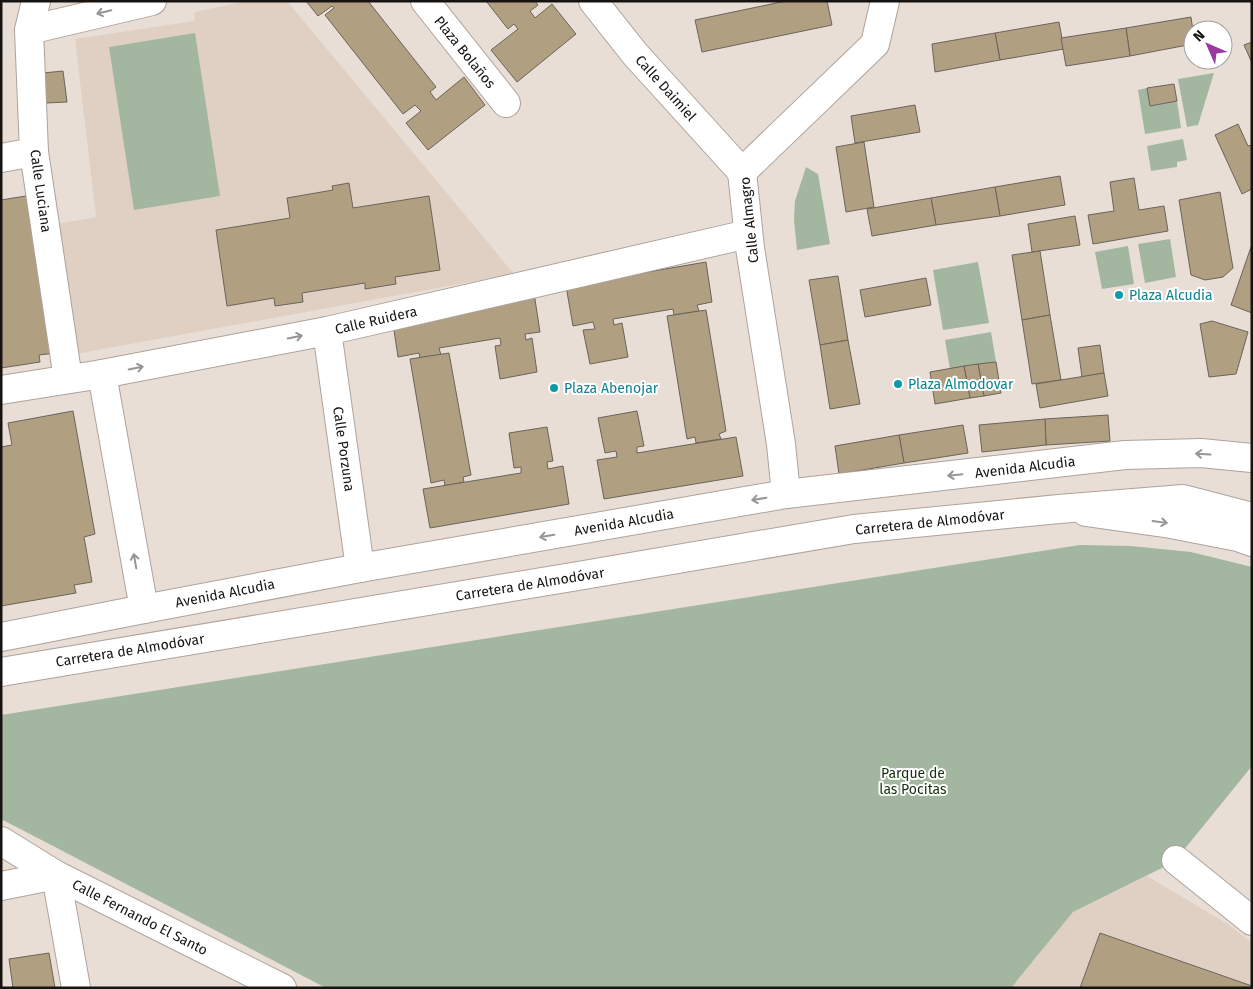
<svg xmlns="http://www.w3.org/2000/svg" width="1253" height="989" viewBox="0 0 1253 989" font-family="'Fira Sans',sans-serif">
	<rect width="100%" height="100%" fill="#e8ded6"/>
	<!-- built -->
	<g fill="#e0d0c3">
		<path d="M246 1H287L514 274 70 355 51 225 96 217 75 39 194 21 195 12Z"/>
		<path d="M1147 876 1229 925 1252 943V988H1011L1073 912Z"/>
	</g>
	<!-- green -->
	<g fill="#a3b69f">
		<path d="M195 33 220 196 134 210 109 47Z"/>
		<path d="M1214 73 1198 125 1187 127 1178 79Z"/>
		<path d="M1147 88 1150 106 1177 101 1181 128 1145 134 1138 90Z"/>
		<path d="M1183 139 1187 160 1177 162V167L1151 171 1147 146Z"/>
		<path d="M806 167 818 174 830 244 797 250 794 220 795 201Z"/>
		<path d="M1170 239 1176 277 1145 283 1138 244Z"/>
		<path d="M1128 246 1134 284 1102 289 1095 252Z"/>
		<path d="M978 262 989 323 943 330 933 270Z"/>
		<path d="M991 332 996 362 950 369 945 340Z"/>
		<path d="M1080 545 1131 546 1191 552 1252 567V766L1174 862 1073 912 1011 988H326L1 819V715Z"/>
	</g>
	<!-- building -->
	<g fill="#b19f82" stroke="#6a645b">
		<path d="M306 1H368L436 87 430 92 436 100 464 77 485 105 428 150 406 123 421 111 415 105 403 114 325 15 334 8 332 6 318 16Z"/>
		<path d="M486 1H535L538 5 530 11 535 18 552 4 576 34 517 82 491 50 518 29 514 24 508 29Z"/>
		<path d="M786 1H827L832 25 702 52 695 20Z"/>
		<path d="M1191 17 1193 31V44L1130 56 1126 28Z"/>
		<path d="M1059 22 1064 49 1000 60 995 33Z"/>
		<path d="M1126 28 1130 56 1066 66 1061 38Z"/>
		<path d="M995 33 1000 60 935 72 932 44Z"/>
		<path d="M1252 42V63L1244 45Z"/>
		<path d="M63 71 67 102 46 103 43 73Z"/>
		<path d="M1174 84 1177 101 1150 106 1147 88Z"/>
		<path d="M915 105 920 132 855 143 851 116Z"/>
		<path d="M1238 124 1248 146 1252 145V189L1242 194 1215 135Z"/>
		<path d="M864 142 874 207 846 212 836 147Z"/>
		<path d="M1060 176 1065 205 1000 216 995 187Z"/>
		<path d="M1134 178 1139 210 1164 206 1168 231 1093 244 1088 215 1114 211 1110 182Z"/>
		<path d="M349 183 353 208 429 196 440 270 395 277 396 284 365 289V283L302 293 303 302 275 306 274 298 227 306 216 230 290 218 287 198 333 190 332 186Z"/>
		<path d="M995 187 1000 216 936 225 931 198Z"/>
		<path d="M1220 192 1233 268 1223 277 1205 280 1191 275 1179 200Z"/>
		<path d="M32 195 56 353 39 355 40 362 1 368V200Z"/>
		<path d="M931 198 936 225 872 236 867 209Z"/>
		<path d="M1075 216 1080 245 1032 252 1028 224Z"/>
		<path d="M1251 247H1252V313L1231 305Z"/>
		<path d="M1040 251 1050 315 1022 320 1012 255Z"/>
		<path d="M706 262 712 302 697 305 699 311 674 315 673 309 613 319 614 325 622 323 628 357 590 364 583 330 595 329 593 322 573 326 566 286Z"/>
		<path d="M838 276 848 340 820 345 809 280Z"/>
		<path d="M926 278 931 305 865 317 860 290Z"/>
		<path d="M534 293 540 332 525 334 526 340 532 338 537 372 500 379 495 346 501 345 500 338 439 348 441 355 420 358 419 353 398 357 392 317Z"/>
		<path d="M706 310 726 431 719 434 721 439 696 443 695 437 687 439 667 316Z"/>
		<path d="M1050 315 1061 380 1032 384 1022 320Z"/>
		<path d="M1212 321 1248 332 1236 374 1209 377 1200 324Z"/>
		<path d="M848 340 860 404 830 409 820 345Z"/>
		<path d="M1100 345 1104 373 1082 377 1078 348Z"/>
		<path d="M449 353 471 475 463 477 464 482 445 486 444 480 431 483 410 359Z"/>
		<path d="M996 362 1001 393 984 396 978 364Z"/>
		<path d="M978 364 984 396 970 398 964 366Z"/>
		<path d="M964 366 970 398 935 404 930 372Z"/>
		<path d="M1104 373 1108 396 1040 408 1036 384Z"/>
		<path d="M73 411 95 534 84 537 92 582 74 585 76 593 1 606V447L12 445 8 423Z"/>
		<path d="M637 411 644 446 637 447V453L736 437 743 476 604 499 597 460 617 457 616 451 605 453 598 418Z"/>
		<path d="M1108 415 1110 441 1046 445 1045 419Z"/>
		<path d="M1045 419 1046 445 982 452 979 425Z"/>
		<path d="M963 425 968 453 904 463 899 435Z"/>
		<path d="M547 427 553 461 547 462 548 469 563 466 569 504 430 528 423 489 521 473V467L514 468 509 433Z"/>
		<path d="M899 435 904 463 839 474 835 446Z"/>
		<path d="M1100 933 1252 986V988H1080Z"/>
		<path d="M49 953 55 988H13L9 959Z"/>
	</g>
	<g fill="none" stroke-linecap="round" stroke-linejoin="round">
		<!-- minor casing -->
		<g stroke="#ada39c" stroke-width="30">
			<g id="minor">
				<path d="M36 1 29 30 34 152 68 379"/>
				<path d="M425 1 506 103"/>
				<path d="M593 1 635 54 742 172"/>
				<path d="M29 30 152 1"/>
				<path d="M1 158 34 152"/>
				<path d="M327 331 360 568"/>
				<path d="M102 374 144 609"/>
				<path d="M1 390 102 374 327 331 748 234"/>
				<path d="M786 494 781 444 750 248 742 172 875 44 885 1"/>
				<path d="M1086 512 1171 524 1238 537 1252 542"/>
				<path d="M1 637 144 609 360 568 786 494 1125 455 1201 453 1252 458"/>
				<path d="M1 841 56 875 282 988"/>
				<path d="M1176 860 1252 921"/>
				<path d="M56 875 76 988"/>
				<path d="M1 886 56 875"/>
			</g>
		</g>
		<!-- major casing -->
		<g stroke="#ada39c" stroke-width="30">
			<path id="major" d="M1 672 578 576 854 529 1059 509 1183 499 1252 517"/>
		</g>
		<!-- minor -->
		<use href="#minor" stroke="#fff" stroke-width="28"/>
		<!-- major -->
		<use href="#major" stroke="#fff" stroke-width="28"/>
	</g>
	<!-- one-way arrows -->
	<defs><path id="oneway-shaft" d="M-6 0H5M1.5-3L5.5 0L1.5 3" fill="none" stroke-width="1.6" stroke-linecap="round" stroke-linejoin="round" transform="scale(1.25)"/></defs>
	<g stroke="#969593">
		<use href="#oneway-shaft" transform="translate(104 12) rotate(167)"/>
		<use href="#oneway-shaft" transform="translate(295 337) rotate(-11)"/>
		<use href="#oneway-shaft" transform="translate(136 368) rotate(-11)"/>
		<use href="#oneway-shaft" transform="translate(1203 454) rotate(-177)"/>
		<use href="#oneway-shaft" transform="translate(955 475) rotate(174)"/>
		<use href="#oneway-shaft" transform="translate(759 499) rotate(170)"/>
		<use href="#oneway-shaft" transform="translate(1160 522) rotate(8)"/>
		<use href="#oneway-shaft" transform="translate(547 536) rotate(170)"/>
		<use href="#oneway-shaft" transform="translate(135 561) rotate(-100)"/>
	</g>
	<!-- markers -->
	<g fill="#0f9aa8" stroke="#fff" stroke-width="2">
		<circle cx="1119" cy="295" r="5"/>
		<circle cx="898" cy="384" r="5"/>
		<circle cx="554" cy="388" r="5"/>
	</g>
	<g text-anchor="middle" stroke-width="4" stroke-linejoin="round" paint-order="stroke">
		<!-- street labels -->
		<g font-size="14" fill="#161310" stroke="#fff">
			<text transform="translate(465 52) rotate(51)" y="5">Plaza Bolaños</text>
			<text transform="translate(666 88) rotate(48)" y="5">Calle Daimiel</text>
			<text transform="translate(41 191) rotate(82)" y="5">Calle Luciana</text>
			<text transform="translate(749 220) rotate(-96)" y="5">Calle Almagro</text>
			<text transform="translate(376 320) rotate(-13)" y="5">Calle Ruidera</text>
			<text transform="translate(344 449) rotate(82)" y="5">Calle Porzuna</text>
			<text transform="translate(1025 467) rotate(-7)" y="5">Avenida Alcudia</text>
			<text transform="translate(624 522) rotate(-10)" y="5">Avenida Alcudia</text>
			<text transform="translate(930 522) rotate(-6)" y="5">Carretera de Almodóvar</text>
			<text transform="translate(530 584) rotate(-9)" y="5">Carretera de Almodóvar</text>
			<text transform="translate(225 593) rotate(-11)" y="5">Avenida Alcudia</text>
			<text transform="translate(130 650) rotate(-9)" y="5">Carretera de Almodóvar</text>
			<text transform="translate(140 917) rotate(27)" y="5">Calle Fernando El Santo</text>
		</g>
		<!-- culture labels -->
		<g font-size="14" fill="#0d838f" stroke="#fff" text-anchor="start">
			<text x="1129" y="300">Plaza Alcudia</text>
			<text x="908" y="389">Plaza Almodovar</text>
			<text x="564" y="393">Plaza Abenojar</text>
		</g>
		<!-- park labels -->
		<g font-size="14" fill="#11320a" stroke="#fff">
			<text x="913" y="778">Parque de<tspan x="913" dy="16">las Pocitas</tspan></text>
		</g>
	</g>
	<!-- border -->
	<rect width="1253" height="989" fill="none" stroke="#161310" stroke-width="5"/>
	<!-- north arrow -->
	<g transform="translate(1208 45) rotate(315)"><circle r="24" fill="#ffffff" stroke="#a2a19f"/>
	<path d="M0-4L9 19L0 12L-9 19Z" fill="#9a39a0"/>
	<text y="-8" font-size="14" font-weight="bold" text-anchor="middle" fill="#161310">N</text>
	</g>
</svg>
